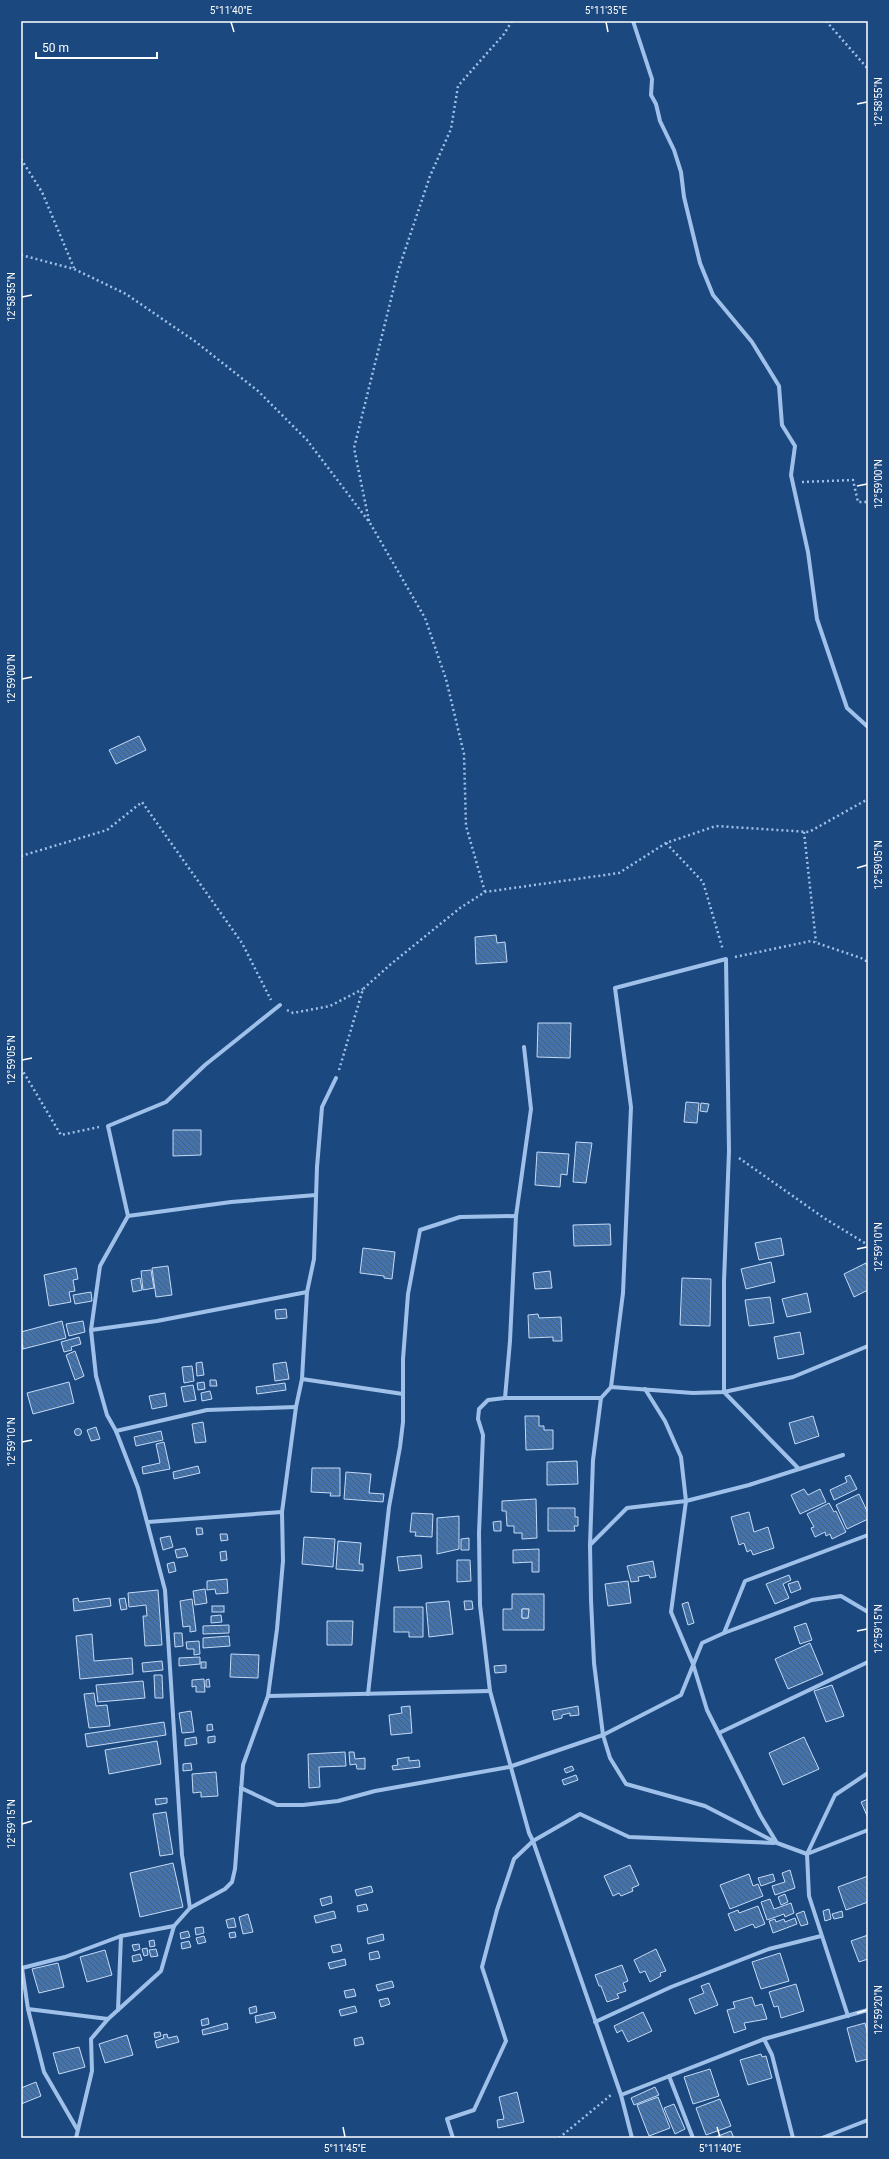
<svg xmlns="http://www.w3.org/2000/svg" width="889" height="2159" viewBox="0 0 889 2159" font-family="Roboto,sans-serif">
	<defs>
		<pattern id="building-back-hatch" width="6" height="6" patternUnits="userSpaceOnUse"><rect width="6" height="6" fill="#4472aa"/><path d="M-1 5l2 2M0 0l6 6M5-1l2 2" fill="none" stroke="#485d76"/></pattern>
	</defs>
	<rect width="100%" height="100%" fill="#1c4880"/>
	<!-- building -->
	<g fill="url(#building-back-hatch)" stroke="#c3dbf7" fill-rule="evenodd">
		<path d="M139 736 146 750 116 764 109 750Z"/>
		<path d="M496 935 497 943 505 942 507 962 476 964 475 937Z"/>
		<path d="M538 1023H571L570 1058 537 1057Z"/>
		<path d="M686 1102 699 1103 697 1123 684 1122Z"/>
		<path d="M701 1103 709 1104 707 1112 700 1111Z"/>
		<path d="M173 1130H201V1155L173 1156Z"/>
		<path d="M576 1142 592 1143 586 1183 573 1182Z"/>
		<path d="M537 1152 569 1154 567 1175 561 1174 560 1187 535 1185Z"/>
		<path d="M610 1224 611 1245 574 1246 573 1225Z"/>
		<path d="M781 1238 784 1255 759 1260 755 1243Z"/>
		<path d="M363 1248 395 1252 392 1279 384 1278V1276L360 1273Z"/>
		<path d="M771 1262 775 1282 746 1289 741 1269Z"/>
		<path d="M866 1263 868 1268V1290L854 1297 844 1274Z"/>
		<path d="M168 1266 172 1295 156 1297 152 1268Z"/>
		<path d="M76 1268 78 1279 73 1280 75 1291 69 1292 71 1302 49 1306 44 1275Z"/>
		<path d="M151 1270 154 1288 143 1290 141 1271Z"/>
		<path d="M550 1271 552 1288 535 1289 533 1273Z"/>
		<path d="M140 1278 142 1290 133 1292 131 1280Z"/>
		<path d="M682 1278 711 1279 710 1326 680 1325Z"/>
		<path d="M91 1292 92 1301 75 1304 73 1295Z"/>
		<path d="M807 1293 811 1312 787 1317 782 1299Z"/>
		<path d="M770 1297 774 1323 749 1326 745 1300Z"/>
		<path d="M286 1309 287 1318 276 1319 275 1310Z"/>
		<path d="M538 1314 539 1318 561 1317 562 1341H553V1337L529 1338 528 1315Z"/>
		<path d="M62 1321 66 1338 23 1349 21 1332Z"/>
		<path d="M83 1321 85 1332 69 1336 66 1324Z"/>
		<path d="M800 1332 804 1354 778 1359 774 1337Z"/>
		<path d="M79 1337 81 1344 71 1347 72 1350 64 1352 61 1342Z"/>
		<path d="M75 1351 84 1376 75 1380 66 1355Z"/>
		<path d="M202 1362 204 1375 197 1376 196 1363Z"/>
		<path d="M286 1362 289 1379 275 1381 273 1364Z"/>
		<path d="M192 1366 194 1381 184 1383 182 1367Z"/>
		<path d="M210 1380H216L217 1386H210Z"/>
		<path d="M69 1382 74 1403 33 1414 27 1393Z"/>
		<path d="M204 1382 205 1389 198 1390 197 1383Z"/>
		<path d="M285 1383 286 1390 257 1394 256 1387Z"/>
		<path d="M193 1385 196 1400 184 1402 181 1387Z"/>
		<path d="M210 1391 212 1399 202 1401 201 1393Z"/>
		<path d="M165 1393 167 1406 152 1409 149 1396Z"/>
		<path d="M525 1416H539V1426H544V1430H553V1449L526 1450Z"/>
		<path d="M813 1416 819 1436 795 1444 789 1423Z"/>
		<path d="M203 1422 206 1442 195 1443 192 1424Z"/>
		<path d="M96 1427 100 1439 91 1441 87 1430Z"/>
		<circle cx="78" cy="1432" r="3.5"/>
		<path d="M161 1431 163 1440 136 1446 134 1437Z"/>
		<path d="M164 1442 170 1469 143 1474 142 1467 160 1463 156 1444Z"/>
		<path d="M577 1461 578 1484 547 1485V1462Z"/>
		<path d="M198 1466 200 1473 174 1479 173 1472Z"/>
		<path d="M312 1468H340V1496H330L331 1493 311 1492Z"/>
		<path d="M346 1472 371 1474 369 1493 384 1494 383 1502 344 1499Z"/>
		<path d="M850 1475 857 1489 834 1500 830 1490 847 1482 845 1477Z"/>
		<path d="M804 1489 808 1495 820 1489 826 1502 800 1514 791 1495Z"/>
		<path d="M859 1494 868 1513V1519L847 1529 836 1505Z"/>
		<path d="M536 1499 537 1538 522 1539V1533H514V1526H507L506 1511H502V1501Z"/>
		<path d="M829 1503 834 1512 836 1511 846 1532 832 1539 830 1534 826 1536 825 1532 815 1537 811 1528 814 1527 807 1514Z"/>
		<path d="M548 1508H575V1517H578V1526H574L575 1531H548Z"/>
		<path d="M749 1512 754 1532 768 1527 774 1548 753 1555 751 1550 747 1552 744 1543 739 1545 731 1517Z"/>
		<path d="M412 1513 433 1514 432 1537 415 1536 416 1532H410Z"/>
		<path d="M459 1516V1549L437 1554V1518Z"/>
		<path d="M501 1521V1531H494L493 1522Z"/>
		<path d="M196 1528H202L203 1534 197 1535Z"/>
		<path d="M220 1534H227L228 1540 221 1541Z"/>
		<path d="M170 1536 173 1547 163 1550 160 1538Z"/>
		<path d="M304 1537 335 1539 333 1567 302 1564Z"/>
		<path d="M469 1538V1550H461V1539Z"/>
		<path d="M338 1541 361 1543 359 1564H363V1571L336 1569Z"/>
		<path d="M185 1548 188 1556 177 1558 175 1550Z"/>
		<path d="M539 1549V1572H532V1562L513 1563V1550Z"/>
		<path d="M226 1551 227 1560 221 1561 220 1552Z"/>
		<path d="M421 1555 422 1568 399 1571 397 1557Z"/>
		<path d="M457 1560H470L471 1581 457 1582Z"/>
		<path d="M653 1561 656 1577 650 1578 649 1575 638 1577 639 1581 631 1582 627 1566Z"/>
		<path d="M174 1562 176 1571 169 1573 167 1564Z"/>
		<path d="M789 1575 791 1580 783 1584 789 1598 775 1604 766 1584Z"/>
		<path d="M227 1579 228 1593 216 1594 215 1589 207 1590V1581Z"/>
		<path d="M628 1581 631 1603 608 1606 605 1584Z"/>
		<path d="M798 1581 801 1589 791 1593 788 1584Z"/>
		<path d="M205 1589 207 1603 195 1605 193 1591Z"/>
		<path d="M158 1590 162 1645 145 1646 143 1616H147L146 1605 129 1607 128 1593Z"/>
		<path d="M512 1594H544V1630H503V1609H512ZM522 1609H529L528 1618H522Z"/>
		<path d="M78 1598 79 1602 110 1598 111 1606 74 1611 73 1599Z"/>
		<path d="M125 1598 127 1609 121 1610 119 1599Z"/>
		<path d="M192 1599 196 1631 190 1632V1626L183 1627 180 1601Z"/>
		<path d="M449 1601 453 1634 429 1637 426 1603Z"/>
		<path d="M464 1601H472L473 1609 465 1610Z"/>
		<path d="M688 1602 694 1623 688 1625 682 1604Z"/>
		<rect x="212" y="1606" width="12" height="6"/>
		<path d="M394 1607H423V1637H409V1632H394Z"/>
		<path d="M522 1609H529L528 1618H522Z"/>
		<path d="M221 1615 222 1622 211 1623V1616Z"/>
		<path d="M327 1621H353L352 1645H327Z"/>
		<path d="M806 1623 812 1640 800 1644 794 1627Z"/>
		<path d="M229 1625V1633L203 1634V1626Z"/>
		<path d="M174 1633H182L183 1646 175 1647Z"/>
		<path d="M92 1634 94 1661 132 1658 133 1674 80 1679 76 1636Z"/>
		<path d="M229 1636 230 1646 203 1648V1638Z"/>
		<path d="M199 1641 200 1654 194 1655V1649H187L186 1642Z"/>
		<path d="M810 1643 823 1674 788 1689 775 1659Z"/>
		<path d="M231 1654 259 1655 258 1678 230 1677Z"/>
		<path d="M200 1657V1664L179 1666V1658Z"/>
		<path d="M162 1661 163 1670 143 1672 142 1663Z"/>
		<rect x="201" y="1662" width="5" height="6"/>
		<path d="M506 1665V1672L495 1673 494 1666Z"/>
		<path d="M154 1675H162L163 1698H155Z"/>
		<path d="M204 1679 205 1692H196V1686L192 1687V1680Z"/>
		<path d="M209 1679 210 1687H206V1680Z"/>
		<path d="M143 1681 145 1698 98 1702 96 1685Z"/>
		<path d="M832 1685 844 1716 826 1722 814 1691Z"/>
		<path d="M94 1693 96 1706 107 1705 110 1726 89 1728 84 1694Z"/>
		<path d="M410 1706 412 1733 391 1735 389 1715 402 1713 401 1707Z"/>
		<path d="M578 1706 579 1715 570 1716V1713L562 1715V1718L554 1720 552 1711Z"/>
		<path d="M191 1711 194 1732 182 1733 179 1713Z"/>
		<path d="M164 1722 166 1735 87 1747 85 1734Z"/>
		<path d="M212 1724 213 1730 207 1731V1725Z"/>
		<path d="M215 1736V1742L208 1743V1737Z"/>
		<path d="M196 1737 197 1744 185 1746V1739Z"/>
		<path d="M804 1737 819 1769 783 1785 769 1753Z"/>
		<path d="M157 1741 161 1764 109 1774 105 1750Z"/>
		<path d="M345 1752 346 1766 319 1767 320 1787 309 1788 308 1754Z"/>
		<path d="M349 1752H354L355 1759 365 1758V1769H357L356 1764 350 1765Z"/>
		<path d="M409 1757V1761L419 1760 420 1767 393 1770 392 1766 398 1765 397 1759Z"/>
		<path d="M191 1763 192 1770 183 1771V1764Z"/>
		<path d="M572 1766 574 1770 566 1773 564 1769Z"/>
		<path d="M216 1772 218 1796 201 1797V1792L193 1793 192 1774Z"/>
		<path d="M576 1775 578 1780 564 1785 562 1780Z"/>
		<path d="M167 1798V1803L156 1805 155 1799Z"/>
		<path d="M868 1799V1818L861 1802Z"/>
		<path d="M166 1812 173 1854 160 1856 153 1814Z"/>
		<path d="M173 1863 183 1907 140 1917 130 1873Z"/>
		<path d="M630 1865 639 1885 632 1888 633 1891 621 1896 619 1893 613 1896 604 1876Z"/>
		<path d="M790 1870 795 1888 775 1895 772 1886 785 1882 782 1873Z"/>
		<path d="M749 1874 753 1886 758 1884 763 1896 730 1909 720 1885Z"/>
		<path d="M773 1874 775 1881 761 1886 758 1878Z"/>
		<path d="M868 1876V1902L846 1910 838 1887Z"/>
		<path d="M371 1886 373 1892 357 1896 355 1890Z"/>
		<path d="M785 1894 788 1902 781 1905 778 1897Z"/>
		<path d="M331 1896 332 1903 322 1906 320 1899Z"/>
		<path d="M770 1899 774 1909 791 1903 794 1913 785 1917 784 1914 767 1920 761 1902Z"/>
		<path d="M366 1904 368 1910 358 1912 357 1906Z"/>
		<path d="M758 1906 765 1924 755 1928 753 1924 735 1931 728 1914 738 1910 739 1913Z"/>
		<path d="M829 1909 831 1919 825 1921 823 1911Z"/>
		<path d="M334 1911 336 1918 316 1923 314 1916Z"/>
		<path d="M804 1911 808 1924 801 1926 796 1914Z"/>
		<path d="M842 1911 843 1917 834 1919 832 1914Z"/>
		<path d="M248 1914 253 1932 243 1934 239 1917Z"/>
		<path d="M234 1918 236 1927 228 1928 226 1920Z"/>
		<path d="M795 1918 797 1924 773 1933 769 1921 775 1919 776 1922 784 1919 785 1922Z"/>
		<path d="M203 1927 204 1933 196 1935 195 1928Z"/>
		<path d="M188 1931 190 1937 181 1939 180 1933Z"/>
		<path d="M235 1932 236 1937 230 1938 229 1933Z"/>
		<path d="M383 1934 384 1940 368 1944 367 1938Z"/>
		<path d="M868 1935V1959L859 1962 851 1941Z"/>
		<path d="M204 1936 206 1942 198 1944 196 1938Z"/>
		<path d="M154 1940 155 1946 150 1947 149 1941Z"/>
		<path d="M189 1941 191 1947 182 1949 181 1943Z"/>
		<path d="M139 1944 140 1949 134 1951 132 1945Z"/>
		<path d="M340 1944 342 1951 333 1953 331 1946Z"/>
		<path d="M147 1948 148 1955 144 1956 142 1949Z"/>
		<path d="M156 1949 158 1956 151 1957 149 1950Z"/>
		<path d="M656 1949 666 1971 660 1973 661 1976 650 1982 645 1971 640 1973 634 1960Z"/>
		<path d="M105 1950 112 1975 87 1982 80 1957Z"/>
		<path d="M378 1951 380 1958 370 1960 369 1953Z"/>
		<path d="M780 1953 789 1981 761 1989 752 1962Z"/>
		<path d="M140 1954 142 1960 133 1962 132 1956Z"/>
		<path d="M345 1959 346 1965 330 1969 328 1963Z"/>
		<path d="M58 1963 64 1987 39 1993 32 1969Z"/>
		<path d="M622 1965 628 1981 623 1983 626 1991 617 1994 619 1998 607 2002 601 1986H599L595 1975Z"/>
		<path d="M392 1981 394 1987 378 1991 376 1985Z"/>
		<path d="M709 1983 718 2005 695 2014 689 1999 704 1993 701 1986Z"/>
		<path d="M796 1984 804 2011 781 2018 778 2006 774 2007 769 1992Z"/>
		<path d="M354 1989 356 1996 346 1998 344 1991Z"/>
		<path d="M752 1997 755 2006 762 2004 767 2019 744 2023 746 2029 734 2033 727 2010 735 2008 733 2002Z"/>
		<path d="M388 1998 390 2004 381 2007 379 2000Z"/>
		<path d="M256 2006 257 2012 250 2014 249 2008Z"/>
		<path d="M355 2006 357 2012 341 2016 339 2010Z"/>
		<path d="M274 2012 276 2018 256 2023 255 2016Z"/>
		<path d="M643 2012 652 2031 628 2042 622 2030 617 2033 614 2026Z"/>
		<path d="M208 2018 209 2024 202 2026 201 2020Z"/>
		<path d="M227 2023 228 2029 203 2035 202 2030Z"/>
		<path d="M865 2023 868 2035V2059L856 2062 847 2028Z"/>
		<path d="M160 2032 161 2036 155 2038 154 2033Z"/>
		<path d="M167 2034 168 2038 177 2036 179 2042 157 2048 155 2041 164 2038 163 2035Z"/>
		<path d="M127 2035 133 2055 105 2063 99 2044Z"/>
		<path d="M362 2037 364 2044 355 2046 354 2039Z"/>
		<path d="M79 2047 85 2067 59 2074 53 2053Z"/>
		<path d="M761 2054 762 2057 766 2056 772 2078 748 2085 740 2060Z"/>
		<path d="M710 2069 719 2096 693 2104 684 2077Z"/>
		<path d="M36 2082 41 2096 21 2104V2088Z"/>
		<path d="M655 2087 659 2095 634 2105 631 2098Z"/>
		<path d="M517 2092 524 2122 498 2128 497 2120 504 2119 499 2097Z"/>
		<path d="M658 2097 670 2128 649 2136 637 2105Z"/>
		<path d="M720 2099 731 2126 706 2135 696 2108Z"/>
		<path d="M674 2104 685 2129 675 2134 664 2108Z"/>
		<path d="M731 2131 734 2138H713Z"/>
	</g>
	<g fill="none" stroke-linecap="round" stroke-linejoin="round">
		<!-- path -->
		<g stroke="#9fc1e9" stroke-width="2.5" stroke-dasharray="2 3" stroke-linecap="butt">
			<path d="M826 21 868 69"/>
			<path d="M21 159 42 192 74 268"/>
			<path d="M21 255 74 269 126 294 196 342 258 391 307 440 370 523 425 618 446 679 464 754 466 826 485 892"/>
			<path d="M802 482 853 480 858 502H868"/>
			<path d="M369 521 354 448 398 271 430 176 451 129 458 86 504 34 512 21"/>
			<path d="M804 832 816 942"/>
			<path d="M666 843 703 882 723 950"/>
			<path d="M21 856 107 830 142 802 242 943 271 1000"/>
			<path d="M735 957 811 941 861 958 868 962"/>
			<path d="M287 1010 293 1013 330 1006 363 989"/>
			<path d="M21 1068 61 1135 99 1127"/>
			<path d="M339 1070 363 989 391 964 460 908 485 892 619 873 666 843 716 826 809 832 868 799"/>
			<path d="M739 1158 824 1218 868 1245"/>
			<path d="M559 2138 611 2095"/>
		</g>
		<!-- street -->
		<g stroke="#9fc1e9" stroke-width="4">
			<path d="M633 21 652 79 651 95 656 104 660 121 674 150 681 172 684 197 700 263 713 295 752 342 779 386 782 425 795 446 791 475 808 552 817 619 847 708 868 727"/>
			<path d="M524 1047 531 1109 516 1216 510 1341 505 1398 488 1400 479 1409 478 1419 483 1435 479 1533 480 1605 490 1691 529 1833 533 1841 621 2095 632 2138"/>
			<path d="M128 1216 108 1126 166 1102 205 1065 280 1005"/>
			<path d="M91 1330 100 1266 128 1216 231 1202 316 1195"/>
			<path d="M868 1346 793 1377 724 1392 693 1393 611 1387 601 1398 593 1460 590 1545 591 1600 594 1663 603 1735 610 1758 626 1784 705 1806 777 1843 807 1854 868 1830"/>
			<path d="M302 1379 403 1394"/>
			<path d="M611 1387 623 1293 631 1107 615 988 726 959 729 1151 724 1281V1392L799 1469"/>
			<path d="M645 1389 665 1421 681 1457 686 1501 671 1612 693 1664 707 1710 760 1815 777 1843"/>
			<path d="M505 1398H601"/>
			<path d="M116 1431 207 1410 296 1407"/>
			<path d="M148 1522 282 1512"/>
			<path d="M590 1545 627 1508 686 1501 749 1485 843 1455"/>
			<path d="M724 1633 812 1600 841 1596 868 1612"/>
			<path d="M368 1694 389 1507 400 1447 403 1422V1359L408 1294 420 1230 460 1217 516 1216"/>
			<path d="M268 1696 490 1691"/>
			<path d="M719 1733 868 1662"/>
			<path d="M241 1788 277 1805H303L338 1801 375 1791 509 1767 603 1735 681 1695 702 1643 724 1633 745 1581 868 1535"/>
			<path d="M190 1908 182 1855 165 1590 138 1488 116 1431 107 1415 96 1376 91 1330 157 1321 307 1292"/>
			<path d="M28 2009 44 2072 77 2129"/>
			<path d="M118 2010 121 1936"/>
			<path d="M848 2016 809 1896 807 1854 835 1795 868 1773"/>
			<path d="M108 2019 28 2009 22 1968 65 1957 121 1936 174 1926"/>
			<path d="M595 2022 671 1987 769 1949 821 1936"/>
			<path d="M764 2039 772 2055 793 2138"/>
			<path d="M669 2076 693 2138"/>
			<path d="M621 2095 764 2039 868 2010"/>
			<path d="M76 2138 92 2071 91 2039 108 2019 161 1971 174 1926 190 1908 225 1889 232 1882 235 1869 243 1765 268 1696 277 1629 283 1561 282 1512 296 1407 302 1379 307 1292 314 1259 317 1167 322 1107 336 1078"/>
			<path d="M453 2138 447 2119 474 2110 506 2041 482 1967 497 1910 514 1859 533 1841 580 1814 629 1837 774 1843"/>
			<path d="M822 2138 868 2120"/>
		</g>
	</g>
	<!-- ticks -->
	<path fill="none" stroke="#fff" stroke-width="1.5" d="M231 22 234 32M606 22 608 32M857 104 867 102M22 297 32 295M857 486 867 484M22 679 32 677M857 868 867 865M22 1060 32 1058M857 1249 867 1247M22 1442 32 1440M857 1631 867 1629M22 1824 32 1821M857 2013 867 2010M343 2127 345 2137M717 2127 720 2137"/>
	<!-- border -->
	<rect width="889" height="2159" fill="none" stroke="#1c4880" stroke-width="44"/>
	<!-- scale -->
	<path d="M36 52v6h121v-6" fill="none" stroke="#ffffff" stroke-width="2"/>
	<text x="42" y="52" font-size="12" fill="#ffffff" stroke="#1c4880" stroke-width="3" paint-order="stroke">50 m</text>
	<rect x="22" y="22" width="845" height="2115" fill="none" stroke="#fff" stroke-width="1.5"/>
	<g font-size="10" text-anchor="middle" fill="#fff">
		<text x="231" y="14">5°11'40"E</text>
		<text x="606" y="14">5°11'35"E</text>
		<text transform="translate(878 102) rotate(-90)" y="4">12°58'55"N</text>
		<text transform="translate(11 297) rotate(-90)" y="4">12°58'55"N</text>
		<text transform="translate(878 484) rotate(-90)" y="4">12°59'00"N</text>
		<text transform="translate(11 679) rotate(-90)" y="4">12°59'00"N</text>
		<text transform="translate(878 865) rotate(-90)" y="4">12°59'05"N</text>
		<text transform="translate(11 1060) rotate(-90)" y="4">12°59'05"N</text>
		<text transform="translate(878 1247) rotate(-90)" y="4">12°59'10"N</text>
		<text transform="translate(11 1442) rotate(-90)" y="4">12°59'10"N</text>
		<text transform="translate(878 1629) rotate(-90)" y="4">12°59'15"N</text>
		<text transform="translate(11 1824) rotate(-90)" y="4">12°59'15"N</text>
		<text transform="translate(878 2010) rotate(-90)" y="4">12°59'20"N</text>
		<text x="345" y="2152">5°11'45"E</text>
		<text x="720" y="2152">5°11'40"E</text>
	</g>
</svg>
